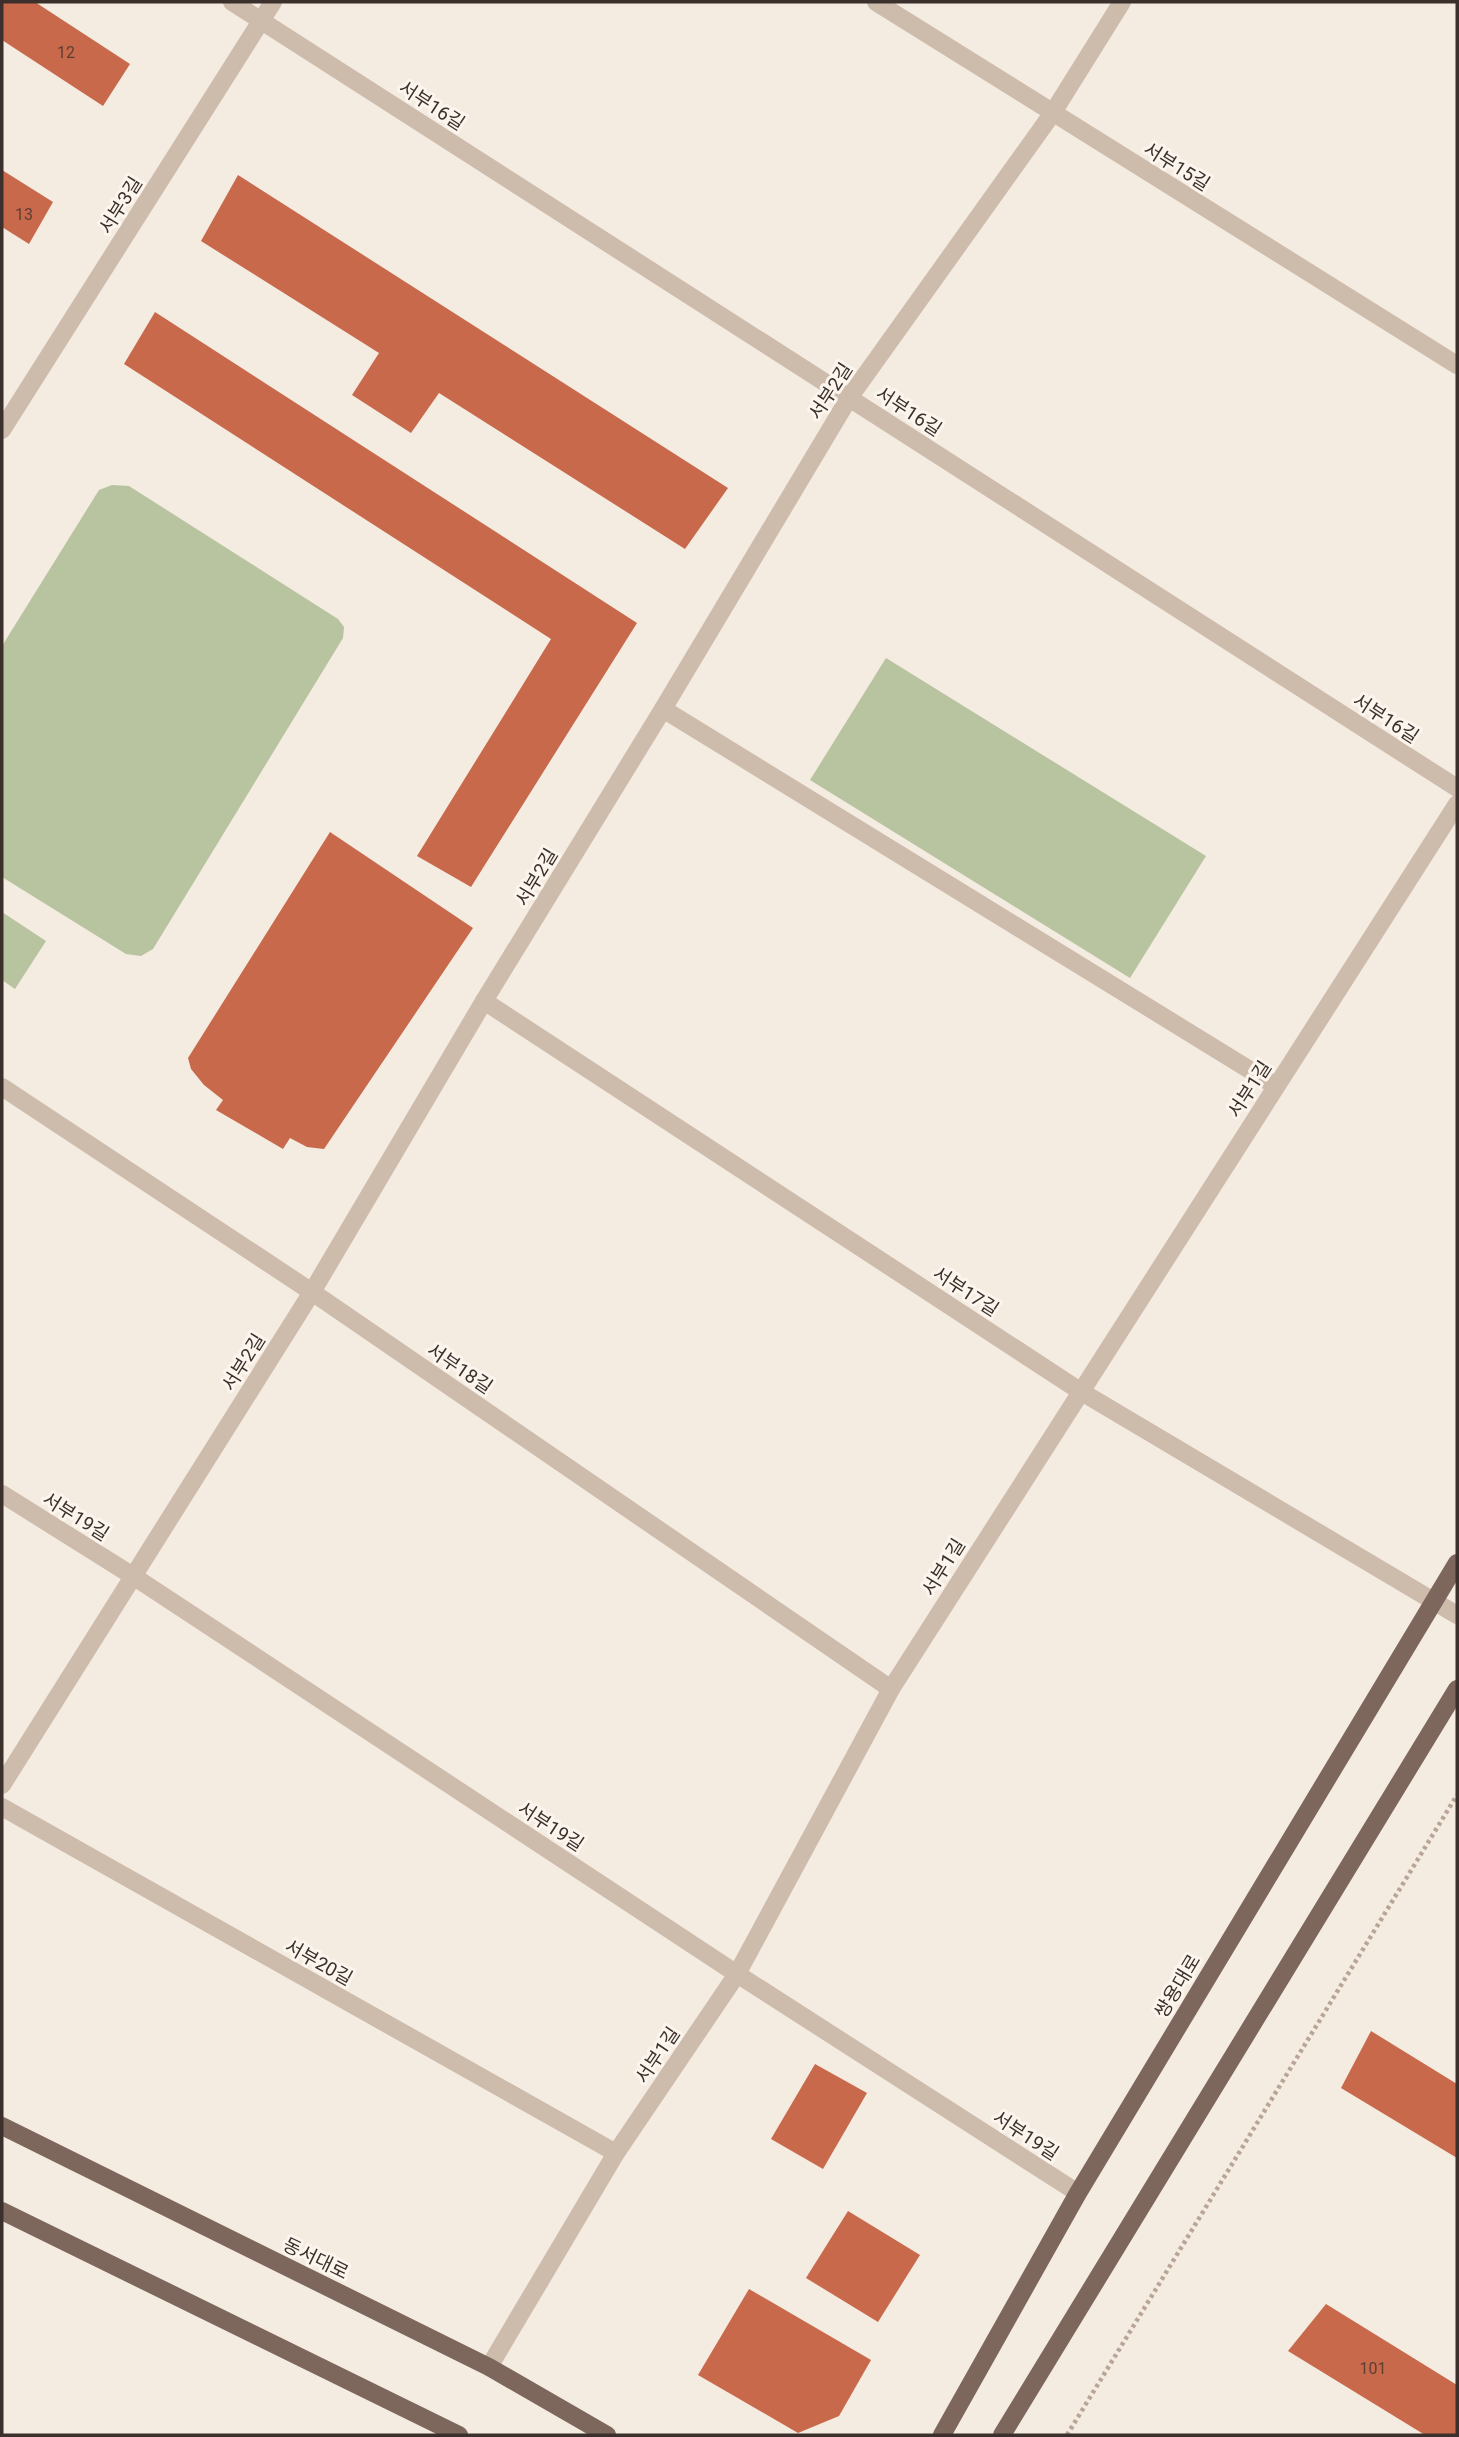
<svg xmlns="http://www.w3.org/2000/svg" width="1459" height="2437" viewBox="0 0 1459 2437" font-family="Roboto,'Noto Sans KR',sans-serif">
	<rect width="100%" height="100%" fill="#f4ebe1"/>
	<!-- green -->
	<g fill="#b8c4a0">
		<path d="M112 485 129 486 338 619 344 627 343 638 153 949 141 956 126 954 2 877V646L99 490Z"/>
		<path d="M886 658 1206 856 1130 978 810 780Z"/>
		<path d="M2 912 46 941 15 989 2 980Z"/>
	</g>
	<!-- building -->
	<g fill="#c8694b">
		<path d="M2 2H35L130 64 103 106 2 40Z"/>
		<path d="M2 170 53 202 29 244 2 227Z"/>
		<path d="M238 175 728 488 685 549 439 393 411 433 352 395 379 353 201 241Z"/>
		<path d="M155 312 637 623 471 887 417 856 551 639 124 364Z"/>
		<path d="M330 832 473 928 324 1149 307 1147 290 1138 283 1149 216 1110 223 1100 204 1085 191 1069 188 1058Z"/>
		<path d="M1371 2031 1457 2084V2158L1341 2088Z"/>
		<path d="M815 2064 867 2093 823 2169 771 2139Z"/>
		<path d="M848 2211 920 2255 878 2322 806 2278Z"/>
		<path d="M749 2289 871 2360 839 2416 798 2433 698 2375Z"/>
		<path d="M1326 2304 1457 2385V2435H1425L1288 2351Z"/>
	</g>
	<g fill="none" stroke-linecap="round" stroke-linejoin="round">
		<!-- path -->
		<path stroke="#b9a596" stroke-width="4.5" stroke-dasharray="3.5 3.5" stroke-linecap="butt" d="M1067 2435 1457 1795"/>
		<!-- minor -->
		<g stroke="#cdbbac" stroke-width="18">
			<path d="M232 2 1457 788"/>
			<path d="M876 2 1457 365"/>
			<path d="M2 430 273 2"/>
			<path d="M663 709 1276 1086"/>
			<path d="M484 1001 1080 1391 1457 1615"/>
			<path d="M2 1087 312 1292 891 1689"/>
			<path d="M2 1494 133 1576 737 1974 1078 2193"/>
			<path d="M2 1785 312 1292 484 1001 663 709 849 398 1052 114 1122 2"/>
			<path d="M2 1807 616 2153"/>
			<path d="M489 2367 616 2153 737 1974 891 1689 1457 804"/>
		</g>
		<!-- major -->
		<g stroke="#7d675c" stroke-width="18">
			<path d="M2 2126 489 2367 607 2435"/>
			<path d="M2 2211 459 2435"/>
			<path d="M942 2435 1078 2193 1457 1563"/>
			<path d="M1002 2435 1457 1689"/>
		</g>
	</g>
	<g text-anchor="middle" stroke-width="6" stroke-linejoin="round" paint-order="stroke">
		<!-- number labels -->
		<g font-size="16" fill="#5e3e33">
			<text x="66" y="58">12</text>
			<text x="24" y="220">13</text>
			<text x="1373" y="2374">101</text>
		</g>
		<!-- street labels -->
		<g font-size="19" fill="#3b302b" stroke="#fbf5ee">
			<text transform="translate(432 105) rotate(33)" y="7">서부16길</text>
			<text transform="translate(1177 166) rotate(32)" y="7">서부15길</text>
			<text transform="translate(120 205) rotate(-58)" y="7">서부3길</text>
			<text transform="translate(830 391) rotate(-57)" y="7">서부2길</text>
			<text transform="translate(909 411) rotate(33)" y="7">서부16길</text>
			<text transform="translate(1386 718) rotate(33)" y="7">서부16길</text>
			<text transform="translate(536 877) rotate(-59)" y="7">서부2길</text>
			<text transform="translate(1249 1089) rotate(-57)" y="7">서부1길</text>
			<text transform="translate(966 1291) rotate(33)" y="7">서부17길</text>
			<text transform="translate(243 1362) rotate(-58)" y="7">서부2길</text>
			<text transform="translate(460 1368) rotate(34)" y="7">서부18길</text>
			<text transform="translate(76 1516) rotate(32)" y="7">서부19길</text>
			<text transform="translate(943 1567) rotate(-58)" y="7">서부1길</text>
			<text transform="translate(551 1826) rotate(33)" y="7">서부19길</text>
			<text transform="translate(319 1962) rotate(29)" y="7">서부20길</text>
			<text transform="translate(1177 1986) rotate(-59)" y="7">쌍용대로</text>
			<text transform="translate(657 2055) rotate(-56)" y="7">서부1길</text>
			<text transform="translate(1026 2135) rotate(33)" y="7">서부19길</text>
			<text transform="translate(316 2258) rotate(26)" y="7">동서대로</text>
		</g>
	</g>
	<!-- border -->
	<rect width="1459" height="2437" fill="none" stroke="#3b302b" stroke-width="7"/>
</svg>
